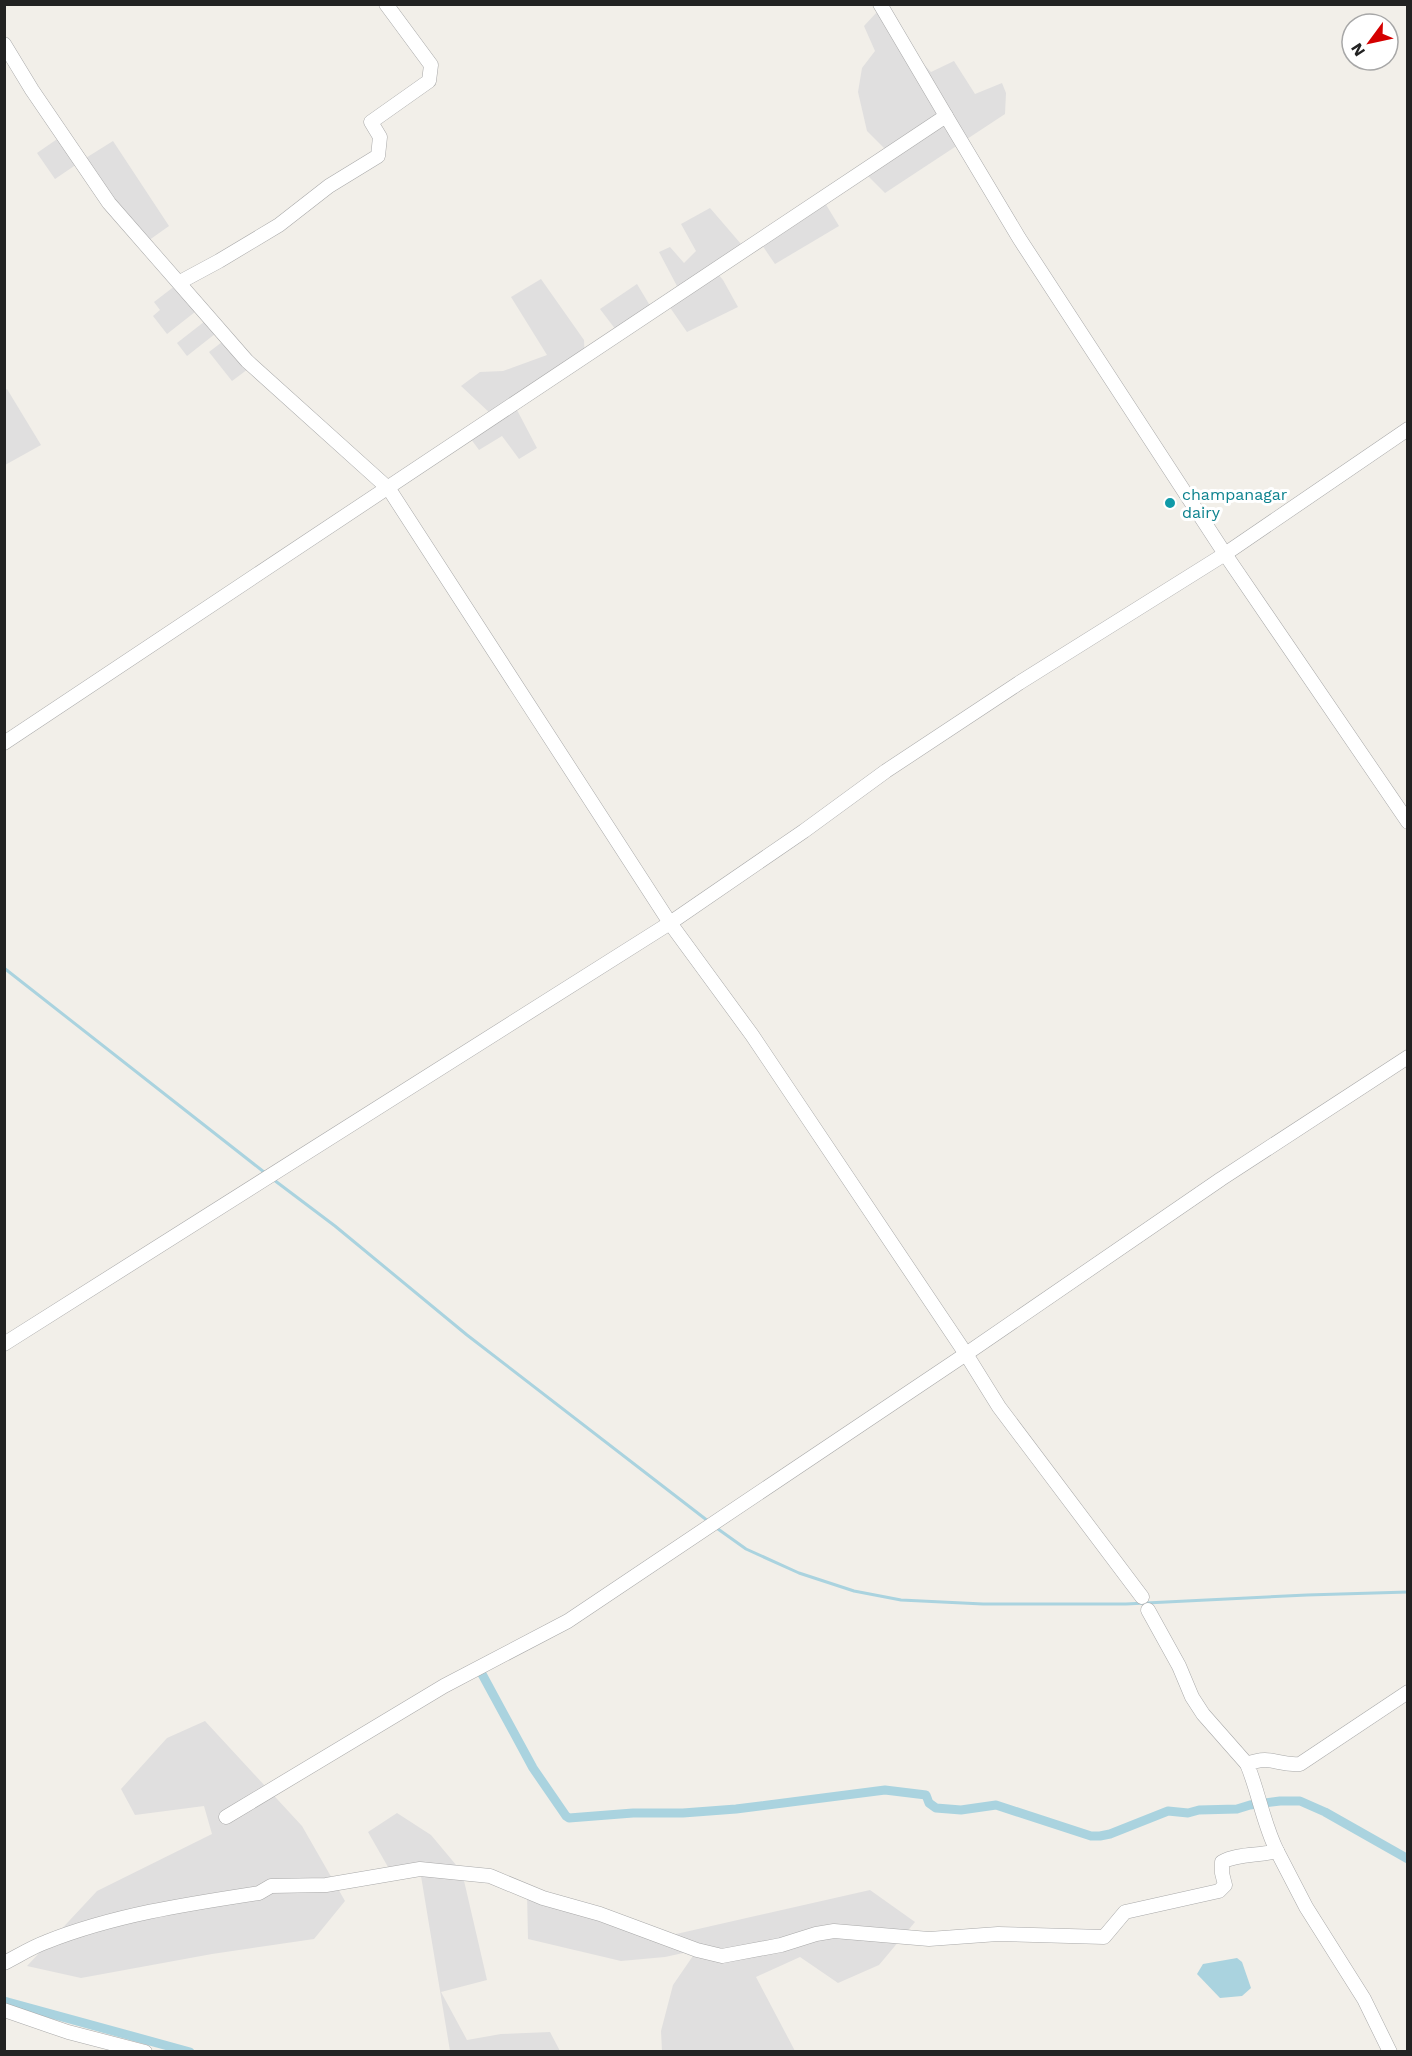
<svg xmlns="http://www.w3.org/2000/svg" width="1412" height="2056" viewBox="0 0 1412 2056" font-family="'Work Sans',sans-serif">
	<rect width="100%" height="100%" fill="#f2efe9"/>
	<!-- residential -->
	<g fill="#e0dfdf">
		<path d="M877 12 888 28 931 72 954 61 975 94 1002 83 1006 93 1005 114 885 193 867 175 885 149 867 131 858 92 862 68 875 51 864 26Z"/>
		<path d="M63 135 81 161 113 141 169 226 145 243 80 162 55 179 37 153Z"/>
		<path d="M825 203 839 226 775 264 762 245Z"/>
		<path d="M710 208 741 244 712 267 723 280 738 307 687 332 669 306 677 286 659 252 670 247 684 263 696 251 681 224Z"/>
		<path d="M541 279 584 340 585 365 517 410 537 448 519 459 502 436 479 450 465 431 491 414 461 386 480 372 503 371 547 355 511 297Z"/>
		<path d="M180 282 200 308 167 334 153 316 160 310 154 302Z"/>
		<path d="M637 284 652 309 616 330 600 309Z"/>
		<path d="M209 318 220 330 187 356 177 343Z"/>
		<path d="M226 339 248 369 232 381 209 352Z"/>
		<path d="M7 389 41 445 5 465 4 391Z"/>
		<path d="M205 1721 302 1826 345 1901 314 1939 212 1954 81 1978 27 1966 97 1891 212 1834 204 1806 135 1815 121 1789 167 1738Z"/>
		<path d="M397 1813 431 1835 462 1872 487 1980 441 1992 467 2040 501 2034 550 2032 560 2051H450L420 1870 392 1874 368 1832Z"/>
		<path d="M870 1890 915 1922 879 1965 838 1983 800 1957 756 1977 795 2051H662L661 2031 673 1985 697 1950 665 1957 621 1961 528 1939 527 1892 663 1937Z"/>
	</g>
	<!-- water -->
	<path fill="#aad3df" d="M1237 1958 1242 1962 1251 1988 1242 1996 1220 1998 1197 1974 1203 1964Z"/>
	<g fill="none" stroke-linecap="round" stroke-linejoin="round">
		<!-- stream -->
		<g stroke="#aad3df" stroke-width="3">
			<path d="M4 968 264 1172"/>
			<path d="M274 1180 335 1226 467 1335 708 1521"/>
			<path d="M718 1529 746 1549 799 1573 854 1591 901 1600 983 1604H1126L1307 1595 1408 1592"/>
		</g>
		<!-- canal -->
		<g stroke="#aad3df" stroke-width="9">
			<path d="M482 1674 533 1768 566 1816 569 1818 633 1813H683L736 1809 885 1790 926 1795 929 1803 936 1808 961 1810 996 1805 1091 1836H1100L1110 1834 1168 1811 1188 1813 1199 1810 1237 1809 1250 1805 1280 1801H1300L1325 1812 1408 1859"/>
			<path d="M4 2001 190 2052"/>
		</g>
		<!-- minor casing -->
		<g stroke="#a9a9a9" stroke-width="15">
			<g id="minor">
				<path d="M880 4 946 116"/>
				<path d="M4 44 32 90 109 203 247 361 389 489 670 923 752 1035 966 1354 999 1407 1142 1597"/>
				<path d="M180 282 219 261 279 225 329 186 378 156 380 137 371 122 429 81 431 65 386 4"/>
				<path d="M4 743 946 116 1019 238 1225 554 1408 822"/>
				<path d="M4 1344 670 923 804 831 886 771 1019 683 1225 554 1408 429"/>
				<path d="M1148 1610 1179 1666 1192 1697 1203 1714 1247 1764"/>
				<path d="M226 1817 444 1686 568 1621 966 1354 1221 1179 1408 1057"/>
				<path d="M1277 1851 1306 1907 1364 1999 1390 2052"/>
				<path d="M4 1963C18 1956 32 1947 46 1942 114 1915 187 1904 259 1893L271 1886 326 1885 420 1869 490 1876 543 1898 600 1914 697 1950 722 1956 781 1945 816 1934 834 1931 929 1939 998 1934 1104 1937 1125 1912 1219 1891 1225 1885 1222 1873V1862C1238 1853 1259 1856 1277 1851 1263 1823 1259 1793 1247 1764 1272 1754 1276 1766 1300 1764L1408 1692"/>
				<path d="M4 2010 68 2032 145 2052"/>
			</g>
		</g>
		<!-- minor -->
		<use href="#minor" stroke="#fff" stroke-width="14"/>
	</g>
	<!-- markers -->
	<circle fill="#0f9aa8" stroke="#fff" stroke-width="2" cx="1170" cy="503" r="6"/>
	<g text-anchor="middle" stroke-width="6" stroke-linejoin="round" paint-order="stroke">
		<!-- culture labels -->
		<g font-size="16" fill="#0d838f" stroke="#fff" text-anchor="start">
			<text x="1182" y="500">champanagar<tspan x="1182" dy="18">dairy</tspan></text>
		</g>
	</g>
	<!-- border -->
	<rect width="1412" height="2056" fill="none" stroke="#222222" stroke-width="12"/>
	<!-- north arrow -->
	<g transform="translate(1370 42) rotate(237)"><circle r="28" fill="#ffffff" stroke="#a7a7a7" stroke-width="1.5"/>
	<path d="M0-4.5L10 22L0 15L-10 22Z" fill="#d40000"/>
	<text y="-9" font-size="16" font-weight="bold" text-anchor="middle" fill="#222222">N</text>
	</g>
</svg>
